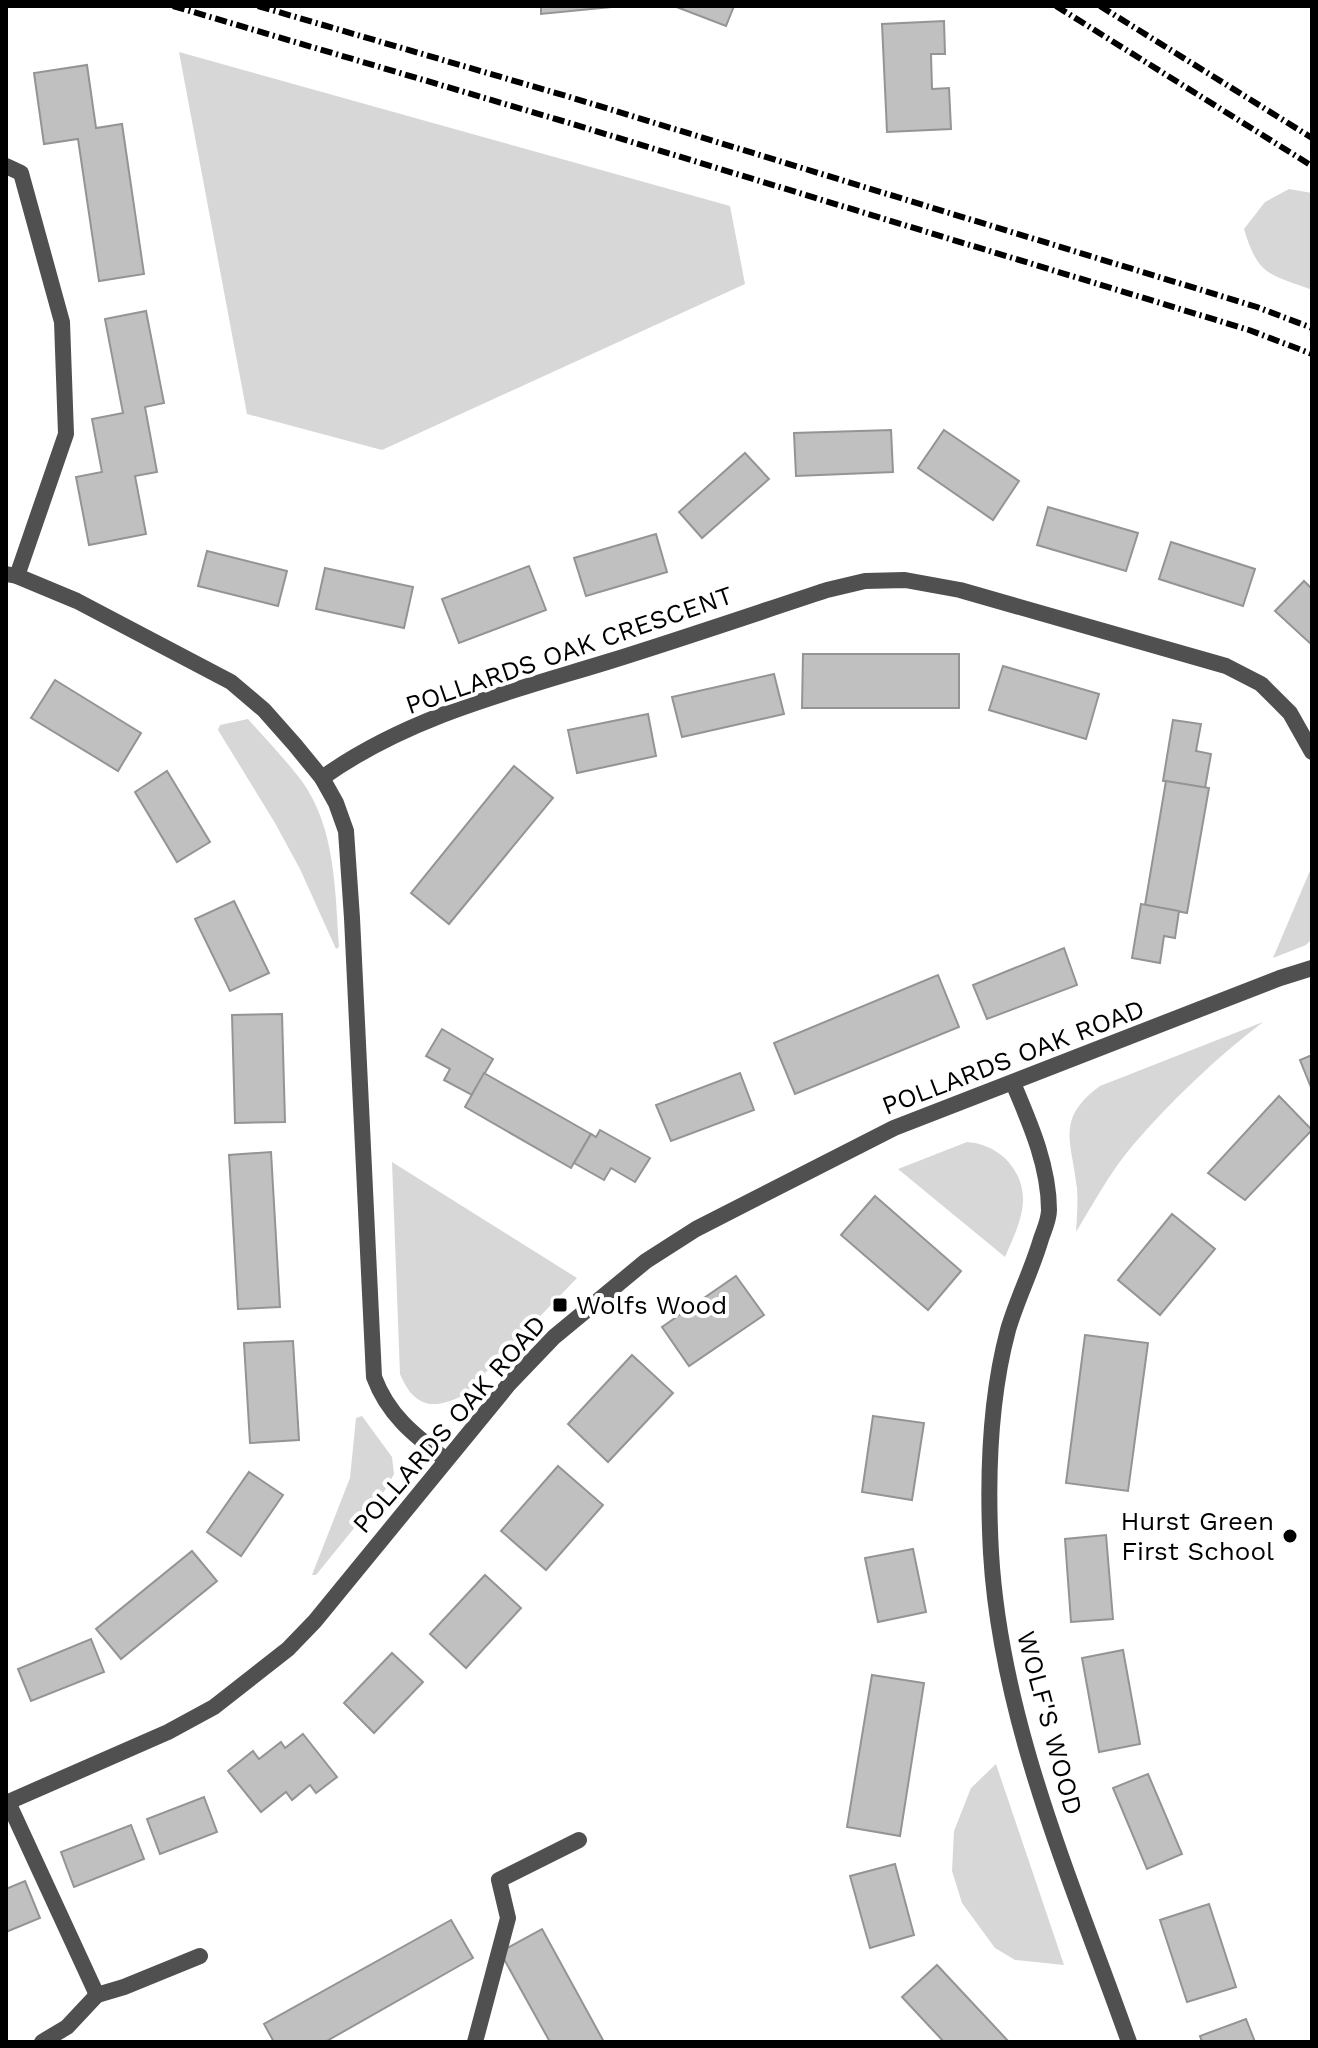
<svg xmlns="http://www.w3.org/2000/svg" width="1318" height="2048" viewBox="0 0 1318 2048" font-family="'Work Sans',sans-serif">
	<rect width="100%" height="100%" fill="#fff"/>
	<!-- green -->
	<g fill="#d7d7d7">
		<path d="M179 52 730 206 745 284 382 450 247 414Z"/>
		<path d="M1289 189 1312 193V290C1269 274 1258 276 1244 229L1265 202Z"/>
		<path d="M248 719C266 739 285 759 301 780 336 827 335 892 339 947L336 949 300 869 275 823 218 730 220 725Z"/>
		<path d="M1312 866V939L1306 945 1273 958Z"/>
		<path d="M1263 1022C1216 1058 1172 1100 1133 1145 1111 1171 1094 1202 1076 1232 1077 1217 1078 1202 1077 1188 1072 1141 1055 1119 1100 1086Z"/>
		<path d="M967 1142C998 1144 1024 1169 1023 1202 1022 1221 1012 1240 1005 1257L898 1169Z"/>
		<path d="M392 1162 577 1278 464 1395C432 1411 414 1407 400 1374Z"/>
		<path d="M362 1416 392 1457 394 1474 385 1490 316 1575H312L350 1478 356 1418Z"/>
		<path d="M996 1764 1064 1965 1015 1960 995 1948 962 1903 952 1871 954 1831 971 1788Z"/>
	</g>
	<!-- building -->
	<g fill="#c0c0c0" stroke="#949494" stroke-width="2">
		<path d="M541 6H622L541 14Z"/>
		<path d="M674 6H734L726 26Z"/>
		<path d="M944 21 945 54H931L932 89 949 88 951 129 887 132 882 24Z"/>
		<path d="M87 65 96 128 122 124 144 274 99 281 78 139 44 144 34 73Z"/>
		<path d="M146 311 164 403 145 407 157 472 135 476 146 534 89 545 76 477 102 472 92 419 123 413 105 319Z"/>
		<path d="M891 430 893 472 796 476 794 433Z"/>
		<path d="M944 430 1019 481 993 520 918 468Z"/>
		<path d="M745 453 769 479 702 538 679 512Z"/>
		<path d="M1048 507 1138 533 1126 571 1037 545Z"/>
		<path d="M656 534 667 572 586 596 574 558Z"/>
		<path d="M1171 542 1255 569 1243 606 1159 579Z"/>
		<path d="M207 551 287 571 278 606 198 586Z"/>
		<path d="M529 566 546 610 459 643 442 599Z"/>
		<path d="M325 568 413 587 404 628 316 609Z"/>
		<path d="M1304 581 1312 589V645L1275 611Z"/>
		<path d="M803 654H959V708H802Z"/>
		<path d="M1003 666 1099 694 1086 739 989 710Z"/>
		<path d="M774 674 784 714 682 737 672 697Z"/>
		<path d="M55 680 141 733 118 771 31 718Z"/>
		<path d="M648 714 656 756 577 773 568 730Z"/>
		<path d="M1173 720 1201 724 1196 751 1211 754 1205 788 1163 781Z"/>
		<path d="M514 766 553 798 449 924 411 893Z"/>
		<path d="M167 771 210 842 177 862 135 792Z"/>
		<path d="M1166 781 1209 788 1187 913 1145 905Z"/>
		<path d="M234 901 269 973 230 991 195 919Z"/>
		<path d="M1141 904 1179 911 1175 938 1164 936 1160 963 1132 958Z"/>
		<path d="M1064 948 1077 985 987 1019 973 985Z"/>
		<path d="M938 975 959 1027 795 1094 774 1043Z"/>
		<path d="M282 1014 285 1122 235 1123 232 1015Z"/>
		<path d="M442 1029 493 1059 472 1095 444 1080 450 1069 426 1056Z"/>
		<path d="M1312 1055V1090L1300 1060Z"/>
		<path d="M484 1073 591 1134 571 1168 465 1107Z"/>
		<path d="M740 1073 754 1110 671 1141 656 1105Z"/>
		<path d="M1279 1096 1312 1130 1245 1200 1208 1173Z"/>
		<path d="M600 1130 650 1158 635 1182 611 1168 604 1180 574 1163 591 1134 596 1137Z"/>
		<path d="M271 1152 280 1307 238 1309 229 1155Z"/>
		<path d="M875 1196 961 1271 928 1310 841 1235Z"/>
		<path d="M1172 1214 1215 1249 1160 1315 1118 1280Z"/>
		<path d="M736 1276 764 1315 689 1366 662 1327Z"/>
		<path d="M1085 1335 1148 1343 1128 1491 1066 1483Z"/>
		<path d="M293 1341 299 1440 250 1443 244 1343Z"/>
		<path d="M632 1355 673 1393 608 1462 568 1424Z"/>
		<path d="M873 1416 924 1423 912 1500 862 1492Z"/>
		<path d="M558 1466 603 1505 546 1570 501 1531Z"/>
		<path d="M249 1472 283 1495 241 1556 207 1532Z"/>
		<path d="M1106 1535 1113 1619 1071 1622 1065 1539Z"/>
		<path d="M913 1549 926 1612 878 1622 865 1558Z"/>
		<path d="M192 1551 217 1581 121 1659 96 1629Z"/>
		<path d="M485 1575 521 1608 466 1668 430 1634Z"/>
		<path d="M91 1639 104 1672 31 1701 18 1669Z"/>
		<path d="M1123 1650 1140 1744 1099 1752 1082 1658Z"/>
		<path d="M392 1653 423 1682 374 1733 344 1703Z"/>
		<path d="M872 1675 924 1683 900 1836 847 1827Z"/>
		<path d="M303 1734 337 1777 316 1793 310 1785 292 1800 286 1792 261 1812 228 1771 253 1751 259 1759 281 1742 285 1748Z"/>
		<path d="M1148 1774 1182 1854 1147 1869 1113 1788Z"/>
		<path d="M204 1797 217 1832 160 1854 147 1819Z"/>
		<path d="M131 1825 144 1859 74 1887 61 1852Z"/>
		<path d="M895 1864 914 1935 870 1948 850 1876Z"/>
		<path d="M25 1881 40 1918 6 1932V1889Z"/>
		<path d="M1209 1904 1236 1987 1187 2002 1160 1920Z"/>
		<path d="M451 1920 473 1958 325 2042H274L264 2024Z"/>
		<path d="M542 1929 604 2042H550L500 1952Z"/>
		<path d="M937 1965 1009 2042H944L902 1997Z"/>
		<path d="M1246 2019 1255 2042H1202L1200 2036Z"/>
	</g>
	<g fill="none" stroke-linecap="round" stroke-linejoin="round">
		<!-- service -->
		<g stroke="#505050" stroke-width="16">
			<path d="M8 1802 97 1995 124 1987 200 1956"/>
			<path d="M42 2042 67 2027 97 1995"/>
		</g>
		<!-- minor -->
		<g stroke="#505050" stroke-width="16">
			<path d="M6 166 21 173 62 322 66 434 17 576"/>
			<path d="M6 574 17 576 77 601 231 682 264 710 295 745 322 778 336 803 346 831 352 918 374 1377C388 1415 414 1435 445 1459"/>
			<path d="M322 778C407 717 509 692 607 662 681 639 754 614 827 590L865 581 905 580 960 590 1226 666 1261 684 1290 713 1312 752"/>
			<path d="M1013 1083C1030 1123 1049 1166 1049 1210 1049 1220 1044 1230 1041 1239 1032 1270 1017 1299 1008 1330 989 1401 987 1480 991 1553 1001 1723 1073 1884 1129 2042"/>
			<path d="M6 1803 168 1732 214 1707 288 1649 315 1621 509 1384 554 1337 646 1261 696 1229 894 1128 1280 978 1312 968"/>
			<path d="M475 2042 508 1918 499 1880 579 1840"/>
		</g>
		<!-- rail -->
		<g stroke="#000" stroke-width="6" stroke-dasharray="12 4 2 4" stroke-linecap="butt">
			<path d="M173 6 566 122 1249 330 1312 354"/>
			<path d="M258 6 573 98 1257 307 1312 328"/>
			<path d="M1056 6 1312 166"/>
			<path d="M1100 6 1312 138"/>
		</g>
	</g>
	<!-- markers -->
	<g fill="#000" stroke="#fff" stroke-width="3">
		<rect x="552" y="1297" width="16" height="16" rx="4"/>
		<circle cx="1290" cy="1536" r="8"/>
	</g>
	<g text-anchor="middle" stroke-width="8" stroke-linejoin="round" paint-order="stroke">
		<!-- street labels -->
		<g font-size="26" fill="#000" stroke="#fff">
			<text transform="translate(569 650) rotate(-19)" y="9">POLLARDS OAK CRESCENT</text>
			<text transform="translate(1013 1057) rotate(-21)" y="9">POLLARDS OAK ROAD</text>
			<text transform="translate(449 1424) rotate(-49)" y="9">POLLARDS OAK ROAD</text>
			<text transform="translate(1050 1723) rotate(75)" y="9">WOLF'S WOOD</text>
		</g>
		<!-- poi labels -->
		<g font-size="26" fill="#000" stroke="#fff" text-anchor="start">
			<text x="576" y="1314">Wolfs Wood</text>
			<text x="1274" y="1530" text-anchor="end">Hurst Green<tspan x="1274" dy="30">First School</tspan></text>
		</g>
	</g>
	<!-- border -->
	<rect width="1318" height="2048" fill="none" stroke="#000000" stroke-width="16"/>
</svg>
